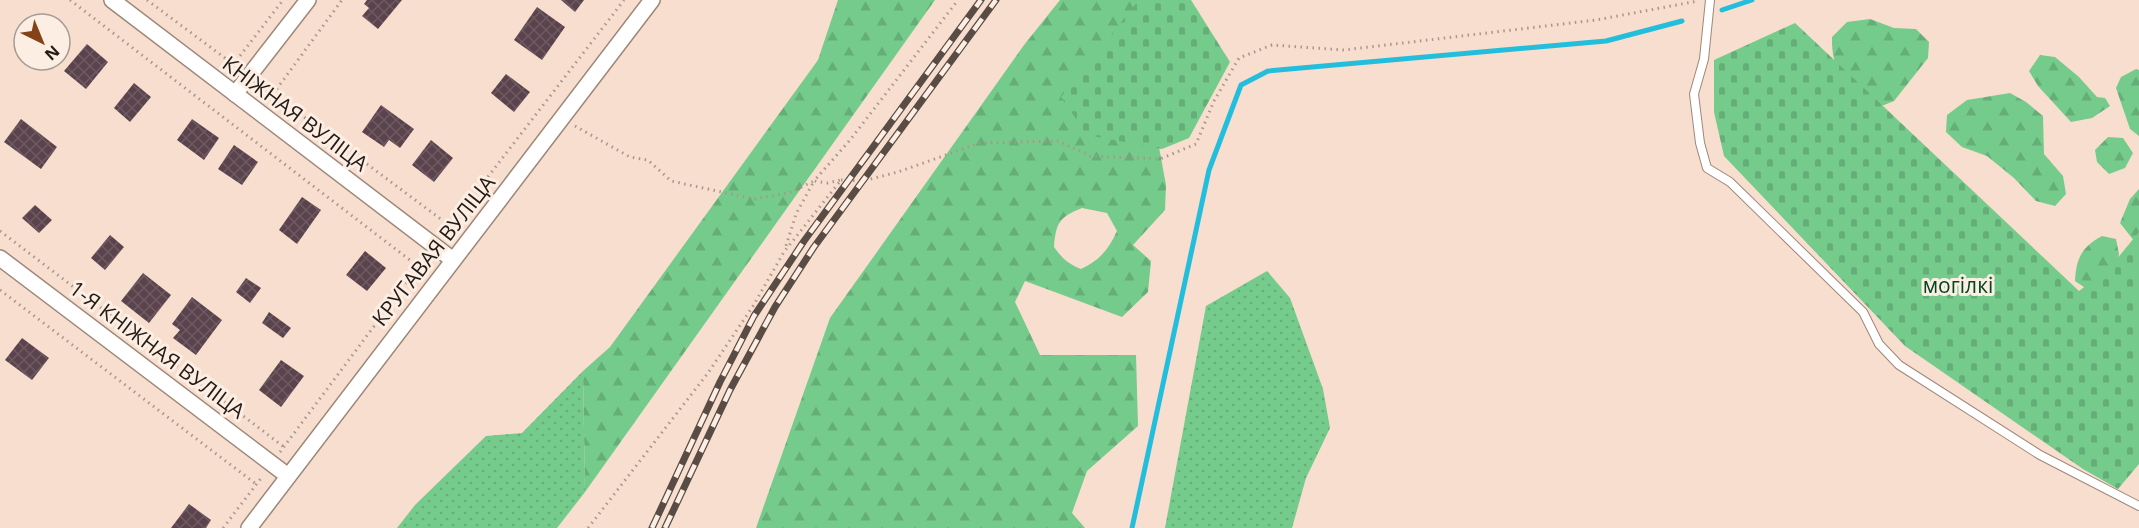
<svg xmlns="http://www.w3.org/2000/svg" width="2139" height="528" viewBox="0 0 2139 528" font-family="'Open Sans',sans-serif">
	<defs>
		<pattern id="grass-dots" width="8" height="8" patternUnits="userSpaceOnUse" patternTransform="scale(1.5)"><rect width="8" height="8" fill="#75cb8b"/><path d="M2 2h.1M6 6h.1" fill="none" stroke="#65ae77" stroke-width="1.8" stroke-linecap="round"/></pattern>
		<pattern id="forest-firs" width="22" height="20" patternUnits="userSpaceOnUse" patternTransform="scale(1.5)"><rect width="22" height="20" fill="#75cb8b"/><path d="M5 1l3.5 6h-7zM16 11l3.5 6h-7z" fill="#65ae77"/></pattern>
		<pattern id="cemetery-stones" width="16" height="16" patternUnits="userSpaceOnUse" patternTransform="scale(1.5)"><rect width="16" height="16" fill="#75cb8b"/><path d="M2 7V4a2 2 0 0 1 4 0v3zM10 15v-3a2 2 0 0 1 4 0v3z" fill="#65ae77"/></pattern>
		<pattern id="building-cross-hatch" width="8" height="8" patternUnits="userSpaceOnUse" patternTransform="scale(1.5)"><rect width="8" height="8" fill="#5a434c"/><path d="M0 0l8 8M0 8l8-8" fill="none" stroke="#6e5b62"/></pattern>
	</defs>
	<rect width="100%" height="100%" fill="#f7decf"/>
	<!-- grass -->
	<g fill="url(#grass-dots)">
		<path d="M1267 271 1290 298 1323 389 1330 428 1306 478 1292 528H1165L1206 306Z"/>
		<path d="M583 371 585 492 557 528H397L415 505 486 436 522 433Z"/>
	</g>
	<!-- forest -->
	<g fill="url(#forest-firs)" fill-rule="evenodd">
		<path d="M838 0H935L585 492 583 371 610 347 818 60Z"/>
		<path d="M1060 0H1143L1158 142 1166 185 1165 210 1133 245 1151 261 1148 292 1122 317 1025 281 1015 302 1040 355H1136L1138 426 1087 471 1072 513 1085 528H756L830 318 1024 45ZM1082 208 1107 213 1117 231C1109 249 1099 261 1081 269 1068 264 1062 258 1054 247 1056 223 1059 217 1082 208Z"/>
		<path d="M1870 19 1894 28 1916 29 1929 42 1928 58 1894 101 1874 109C1848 85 1831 75 1832 37L1847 22Z"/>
		<path d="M2040 55 2055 57 2079 77 2097 97 2105 98 2110 106 2092 118 2071 122 2038 86 2029 71Z"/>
		<path d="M2136 69 2139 70V136L2130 129 2116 88 2121 77Z"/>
		<path d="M2010 93 2026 102 2043 116 2044 154 2063 176 2066 194 2055 206 2036 201 2014 178 1987 156 1962 147 1946 132 1947 115 1967 100Z"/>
		<path d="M2108 137 2123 138 2133 153 2125 168 2109 174 2097 162 2095 150Z"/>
		<path d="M2139 189V245L2135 242 2120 223 2130 199Z"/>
		<path d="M2102 236 2116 239 2119 254 2116 271 2087 289 2075 281C2076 258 2082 247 2102 236Z"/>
	</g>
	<!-- cemetery -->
	<g fill="url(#cemetery-stones)">
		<path d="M1139 0H1191L1230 62 1189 138 1162 149 1087 135 1061 97Z"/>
		<path d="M1795 23 2079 291 2111 266 2139 232V464L2118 489 2083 469 1905 346 1724 156 1714 112V60Z"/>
	</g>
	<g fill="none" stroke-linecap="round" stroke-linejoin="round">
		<!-- stream -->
		<g stroke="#24bedd" stroke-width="5">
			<path d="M1722 10 1752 0"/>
			<path d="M1132 528 1209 170 1241 85 1268 71 1606 41 1682 21"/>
		</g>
	</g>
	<!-- building -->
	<g fill="url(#building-cross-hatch)">
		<path d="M367 0H402L378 29 362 16 369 8 364 4Z"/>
		<path d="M561 0H584L575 12Z"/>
		<path d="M537 7 565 27 542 60 514 40Z"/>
		<path d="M87 44 108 62 86 89 64 71Z"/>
		<path d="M506 74 530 92 514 112 491 93Z"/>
		<path d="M134 83 151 97 130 122 114 108Z"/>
		<path d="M381 105 414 129 400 148 389 140 384 147 362 132Z"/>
		<path d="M21 119 57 147 41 169 4 142Z"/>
		<path d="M192 119 219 138 204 160 177 140Z"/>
		<path d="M431 140 453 158 434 182 412 165Z"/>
		<path d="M234 145 258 162 242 185 218 169Z"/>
		<path d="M302 197 321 210 297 244 279 230Z"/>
		<path d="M35 205 52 220 39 233 22 218Z"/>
		<path d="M110 235 124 247 105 270 91 258Z"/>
		<path d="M365 251 386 268 367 291 346 275Z"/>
		<path d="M143 273 171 295 149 323 121 301Z"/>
		<path d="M246 278 261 288 250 303 236 292Z"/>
		<path d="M192 297 222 320 196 355 173 338 180 330 172 324Z"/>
		<path d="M269 312 291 328 283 338 262 323Z"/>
		<path d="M22 338 49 358 32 380 5 360Z"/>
		<path d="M281 360 304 376 281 407 259 390Z"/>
		<path d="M189 504 211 520 206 528H171Z"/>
	</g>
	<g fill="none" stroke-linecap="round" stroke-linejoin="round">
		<!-- service casing -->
		<g stroke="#9d8779" stroke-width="10">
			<path id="service" d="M1710 0 1704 59 1694 94 1700 143 1707 168 1730 182 1863 312 1879 344 1899 365 2040 455 2139 506"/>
		</g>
		<!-- minor casing -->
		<g stroke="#9d8779" stroke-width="18">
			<g id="minor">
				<path d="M112 0 453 260"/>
				<path d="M235 94 308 0"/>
				<path d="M0 258 288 476"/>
				<path d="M249 528 652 0"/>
			</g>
		</g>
		<!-- path -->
		<g stroke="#aa978b" stroke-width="3" stroke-dasharray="1.5 4.5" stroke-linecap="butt">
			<path d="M70 0 419 267"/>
			<path d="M147 0 237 67"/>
			<path d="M229 70 283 0"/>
			<path d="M261 85 450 226"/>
			<path d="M273 94 342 0"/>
			<path d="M575 126 630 157 648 160 671 181 754 199 789 193 814 181 796 214 785 249"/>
			<path d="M841 180 863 181 898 172 980 143 1058 141 1090 156 1160 159 1196 144 1214 101 1239 58 1272 45 1344 50 1596 20 1698 1"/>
			<path d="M0 231 284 447"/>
			<path d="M444 234 624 0"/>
			<path d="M0 290 256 484"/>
			<path d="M280 452 425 258"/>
			<path d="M223 528 262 477"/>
			<path d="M588 528 708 373 753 306 784 252 841 180 827 183 814 181 850 140 958 0"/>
		</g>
		<!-- service -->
		<use href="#service" stroke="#fff" stroke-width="8"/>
		<!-- minor -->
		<use href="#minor" stroke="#fff" stroke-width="15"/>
		<!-- rail casing -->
		<g stroke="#594c44" stroke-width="7">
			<g id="rail">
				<path d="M652 528 720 382 754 316 804 241 981 0"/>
				<path d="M665 528 730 390 775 307 814 247 996 0"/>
			</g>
		</g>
		<!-- rail -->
		<use href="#rail" stroke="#fdeee4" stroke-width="4.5" stroke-dasharray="14" stroke-linecap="butt"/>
	</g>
	<g text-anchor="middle" stroke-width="6" stroke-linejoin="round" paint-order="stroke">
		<!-- street labels -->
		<g font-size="21" fill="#231b15" stroke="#fdeee4">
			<text transform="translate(295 114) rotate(37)" y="7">КНІЖНАЯ ВУЛІЦА</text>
			<text transform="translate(434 251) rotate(-52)" y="7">КРУГАВАЯ ВУЛІЦА</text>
			<text transform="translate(157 350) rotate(37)" y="7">1-Я КНІЖНАЯ ВУЛІЦА</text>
		</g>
		<!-- park labels -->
		<g font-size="21" fill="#00461e" stroke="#fdeee4">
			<text x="1958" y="293">могілкі</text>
		</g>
	</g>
	<!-- north arrow -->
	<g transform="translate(42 42) rotate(137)"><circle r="28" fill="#fdeee4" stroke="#a69a91" stroke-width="1.5"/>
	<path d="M0-4.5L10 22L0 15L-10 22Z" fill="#864217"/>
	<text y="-9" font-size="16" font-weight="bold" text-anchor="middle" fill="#231b15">N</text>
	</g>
</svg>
